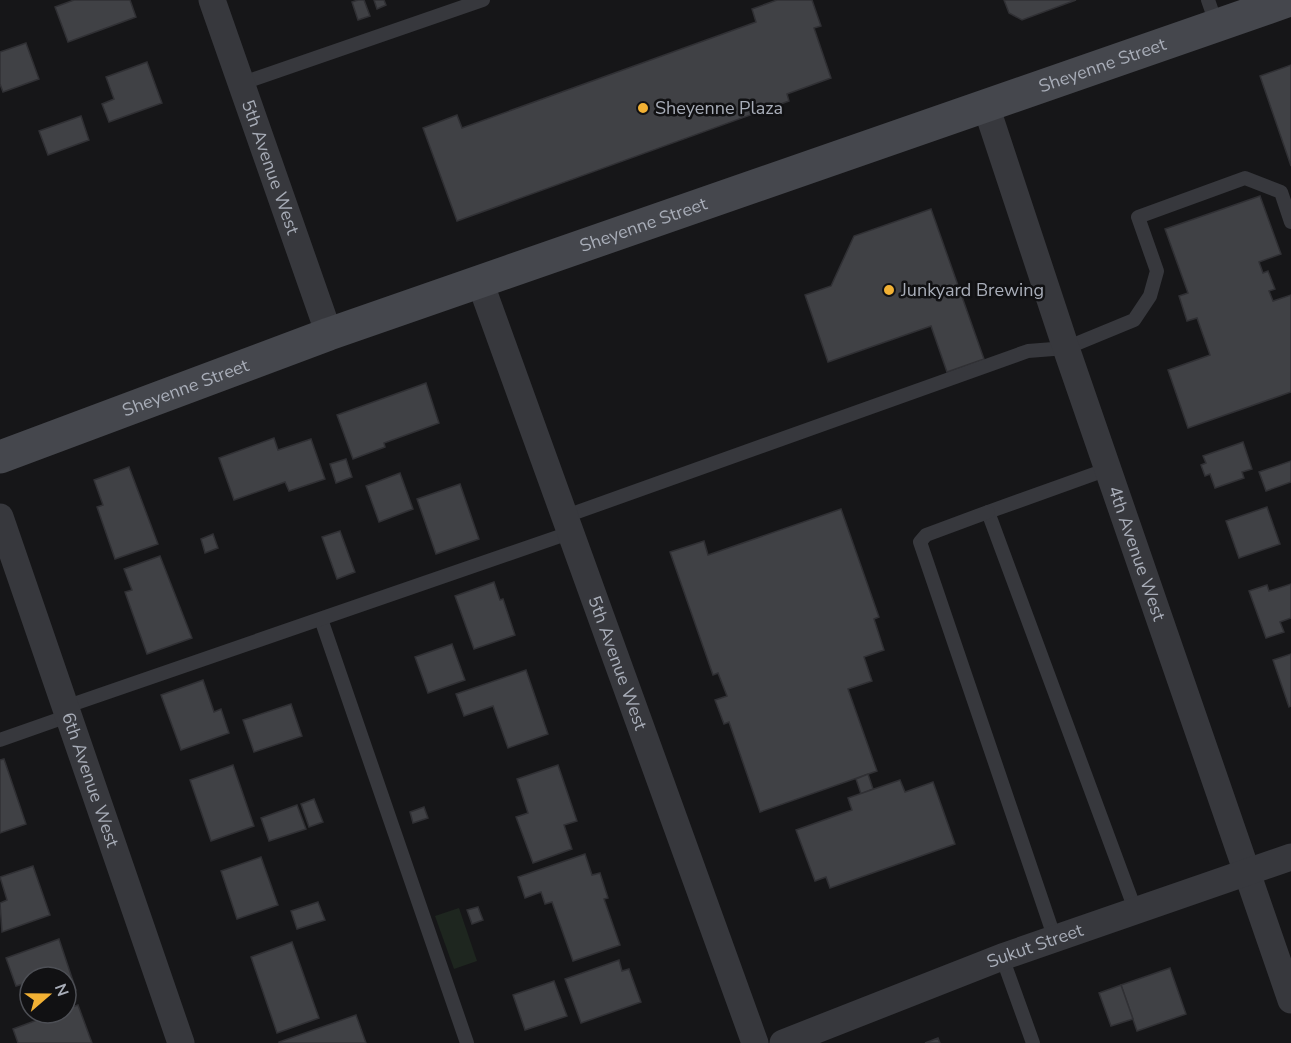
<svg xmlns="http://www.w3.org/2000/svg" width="1291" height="1043" viewBox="0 0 1291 1043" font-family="'Nunito Sans',sans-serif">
	<rect width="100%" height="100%" fill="#161618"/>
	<!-- green -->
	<path fill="#1e261f" d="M459 908 477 961 454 969 435 916Z"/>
	<!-- building -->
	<g fill="#404145" stroke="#303034" stroke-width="1.5">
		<path d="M74 0H130L136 17 68 42 55 7Z"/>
		<path d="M358 0H364L370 16 358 20 352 2Z"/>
		<path d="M374 0H384L386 5 377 9Z"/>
		<path d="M777 0H812L821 26 814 28 831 78 787 94 789 101 457 221 423 128 457 115 462 128 756 22 752 9Z"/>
		<path d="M1004 0H1076L1022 20 1009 13Z"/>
		<path d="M26 43 39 79 3 92 0 84V52Z"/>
		<path d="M147 62 162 103 109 122 102 104 114 99 106 77Z"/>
		<path d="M1291 65V166L1260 76Z"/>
		<path d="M81 116 89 140 48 155 39 131Z"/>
		<path d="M1260 196 1281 254 1259 262 1263 273 1268 271 1275 289 1269 291 1273 301 1291 295V392L1188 428 1168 370 1210 355 1197 318 1187 321 1179 296 1188 293 1165 229Z"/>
		<path d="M931 209 984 359 947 372 931 326 828 362 805 295 831 286 854 236Z"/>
		<path d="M426 383 439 423 384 443 385 447 353 459 337 415Z"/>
		<path d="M274 438 278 450 311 439 325 479 289 491 285 482 234 500 219 458Z"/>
		<path d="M1243 442 1252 469 1242 472 1244 478 1215 488 1210 474 1205 476 1201 465 1206 463 1203 456Z"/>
		<path d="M346 459 352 477 336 483 330 464Z"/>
		<path d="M1291 461V482L1266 491 1259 472Z"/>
		<path d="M129 467 158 544 115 559 97 507 103 505 94 480Z"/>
		<path d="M400 473 413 509 379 522 366 486Z"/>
		<path d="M460 484 479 539 436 554 417 499Z"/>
		<path d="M1267 507 1280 544 1239 558 1226 521Z"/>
		<path d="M841 509 879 617 874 619 884 650 864 657 872 681 848 689 877 771 760 812 729 722 724 724 715 700 727 696 718 673 713 675 670 552 704 541 708 555Z"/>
		<path d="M340 531 355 572 337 579 322 537Z"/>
		<path d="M213 534 218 548 205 553 201 539Z"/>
		<path d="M160 556 192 638 147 654 125 592 132 590 124 569Z"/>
		<path d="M494 582 500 600 503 599 515 635 474 649 455 596Z"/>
		<path d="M1291 584V618L1280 622 1284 632 1266 638 1249 591 1267 585 1269 591Z"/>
		<path d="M452 644 465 680 428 693 415 657Z"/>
		<path d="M1291 654V706L1289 707 1273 660Z"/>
		<path d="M526 670 548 734 508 748 493 706 464 716 456 694Z"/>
		<path d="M203 680 214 712 221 709 229 733 181 750 161 695Z"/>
		<path d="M291 704 302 736 254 752 243 720Z"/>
		<path d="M4 759 26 824 0 833V760Z"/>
		<path d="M233 765 254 826 211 841 190 780Z"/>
		<path d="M558 765 577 821 564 825 572 849 533 863 516 817 528 813 517 779Z"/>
		<path d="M868 774 873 789 861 794 856 779Z"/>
		<path d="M900 780 905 792 933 782 955 844 830 888 826 877 815 881 796 830 852 810 848 798Z"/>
		<path d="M314 799 323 822 309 827 301 804Z"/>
		<path d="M297 805 306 829 269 841 261 818Z"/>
		<path d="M424 807 428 818 413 823 410 812Z"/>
		<path d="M585 854 592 875 600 873 608 898 604 899 620 945 573 961 552 902 545 904 541 892 525 898 518 877Z"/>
		<path d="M261 857 278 905 237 919 221 871Z"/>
		<path d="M33 866 50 915 2 932 0 903 7 900 0 877Z"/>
		<path d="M318 902 325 920 297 929 291 911Z"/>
		<path d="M478 907 483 920 472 924 467 910Z"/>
		<path d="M59 939 76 990 66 993V977H30V982L16 986 6 958Z"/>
		<path d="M292 942 319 1018 277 1033 251 957Z"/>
		<path d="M619 960 622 971 629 969 641 1002 581 1023 565 979Z"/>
		<path d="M1170 968 1186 1014 1137 1031 1121 985Z"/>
		<path d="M554 981 567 1016 525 1030 513 995Z"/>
		<path d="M1121 985 1133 1019 1111 1026 1099 993Z"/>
		<path d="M78 1005 92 1043H18L13 1029 56 1013H66V1009Z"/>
		<path d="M356 1015 366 1043H279V1042Z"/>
		<path d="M938 1038 940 1043H925Z"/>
	</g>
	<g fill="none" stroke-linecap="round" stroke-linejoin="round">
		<!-- service -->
		<g stroke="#37383d" stroke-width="14">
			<path d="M1208 0 1217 26"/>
			<path d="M240 84 483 0"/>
			<path d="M1108 469 988 512 1136 912"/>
			<path d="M988 512 926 535 920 542 1055 939"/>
			<path d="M566 516 1028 351 1066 348 1134 320 1150 296 1157 271 1138 217 1245 178 1281 192 1291 222"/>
			<path d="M321 619 467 1043"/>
			<path d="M65 707 572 532"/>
			<path d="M0 740 68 716"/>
			<path d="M1002 957 1033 1043"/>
		</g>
		<!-- minor -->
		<g stroke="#37383d" stroke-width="27">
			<path id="s1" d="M212 0 329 334"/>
			<path id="s2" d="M986 106 1066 348 1291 1000"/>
			<path id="s3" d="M480 282 755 1043"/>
			<path id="s4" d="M0 517 181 1043"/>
			<path id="s5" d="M783 1043 1002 957 1291 857"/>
		</g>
		<!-- secondary -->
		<path stroke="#45474d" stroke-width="33" id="s6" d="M0 457 329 334 1290 0"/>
	</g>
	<!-- markers -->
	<g fill="#f2b134" stroke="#111113" stroke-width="2">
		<circle cx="643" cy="108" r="6"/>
		<circle cx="889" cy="290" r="6"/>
	</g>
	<g text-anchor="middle" stroke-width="5" stroke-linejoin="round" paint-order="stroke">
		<!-- street labels -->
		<g font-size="18" fill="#a8adb8" stroke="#111113">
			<text dy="6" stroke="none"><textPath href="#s6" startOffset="1170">Sheyenne Street</textPath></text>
			<text dy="6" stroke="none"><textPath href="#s1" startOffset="177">5th Avenue West</textPath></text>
			<text dy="6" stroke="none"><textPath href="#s6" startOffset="684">Sheyenne Street</textPath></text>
			<text dy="6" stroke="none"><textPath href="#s6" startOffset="198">Sheyenne Street</textPath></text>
			<text dy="6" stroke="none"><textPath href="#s2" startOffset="472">4th Avenue West</textPath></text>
			<text dy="6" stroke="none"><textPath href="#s3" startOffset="405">5th Avenue West</textPath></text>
			<text dy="6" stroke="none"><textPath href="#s4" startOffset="278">6th Avenue West</textPath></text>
			<text dy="6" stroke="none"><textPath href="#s5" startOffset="270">Sukut Street</textPath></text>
		</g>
		<!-- poi labels -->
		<g font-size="18" fill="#a8adb8" stroke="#111113" text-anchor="start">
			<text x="655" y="114">Sheyenne Plaza</text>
			<text x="901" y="296">Junkyard Brewing</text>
		</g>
	</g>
	<!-- north arrow -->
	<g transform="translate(48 995) rotate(70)"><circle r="28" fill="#111113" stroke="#4d4f55" stroke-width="1.5"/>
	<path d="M0-4.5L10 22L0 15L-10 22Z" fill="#f2b134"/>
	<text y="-9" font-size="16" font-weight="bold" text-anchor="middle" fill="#a8adb8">N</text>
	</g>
</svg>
